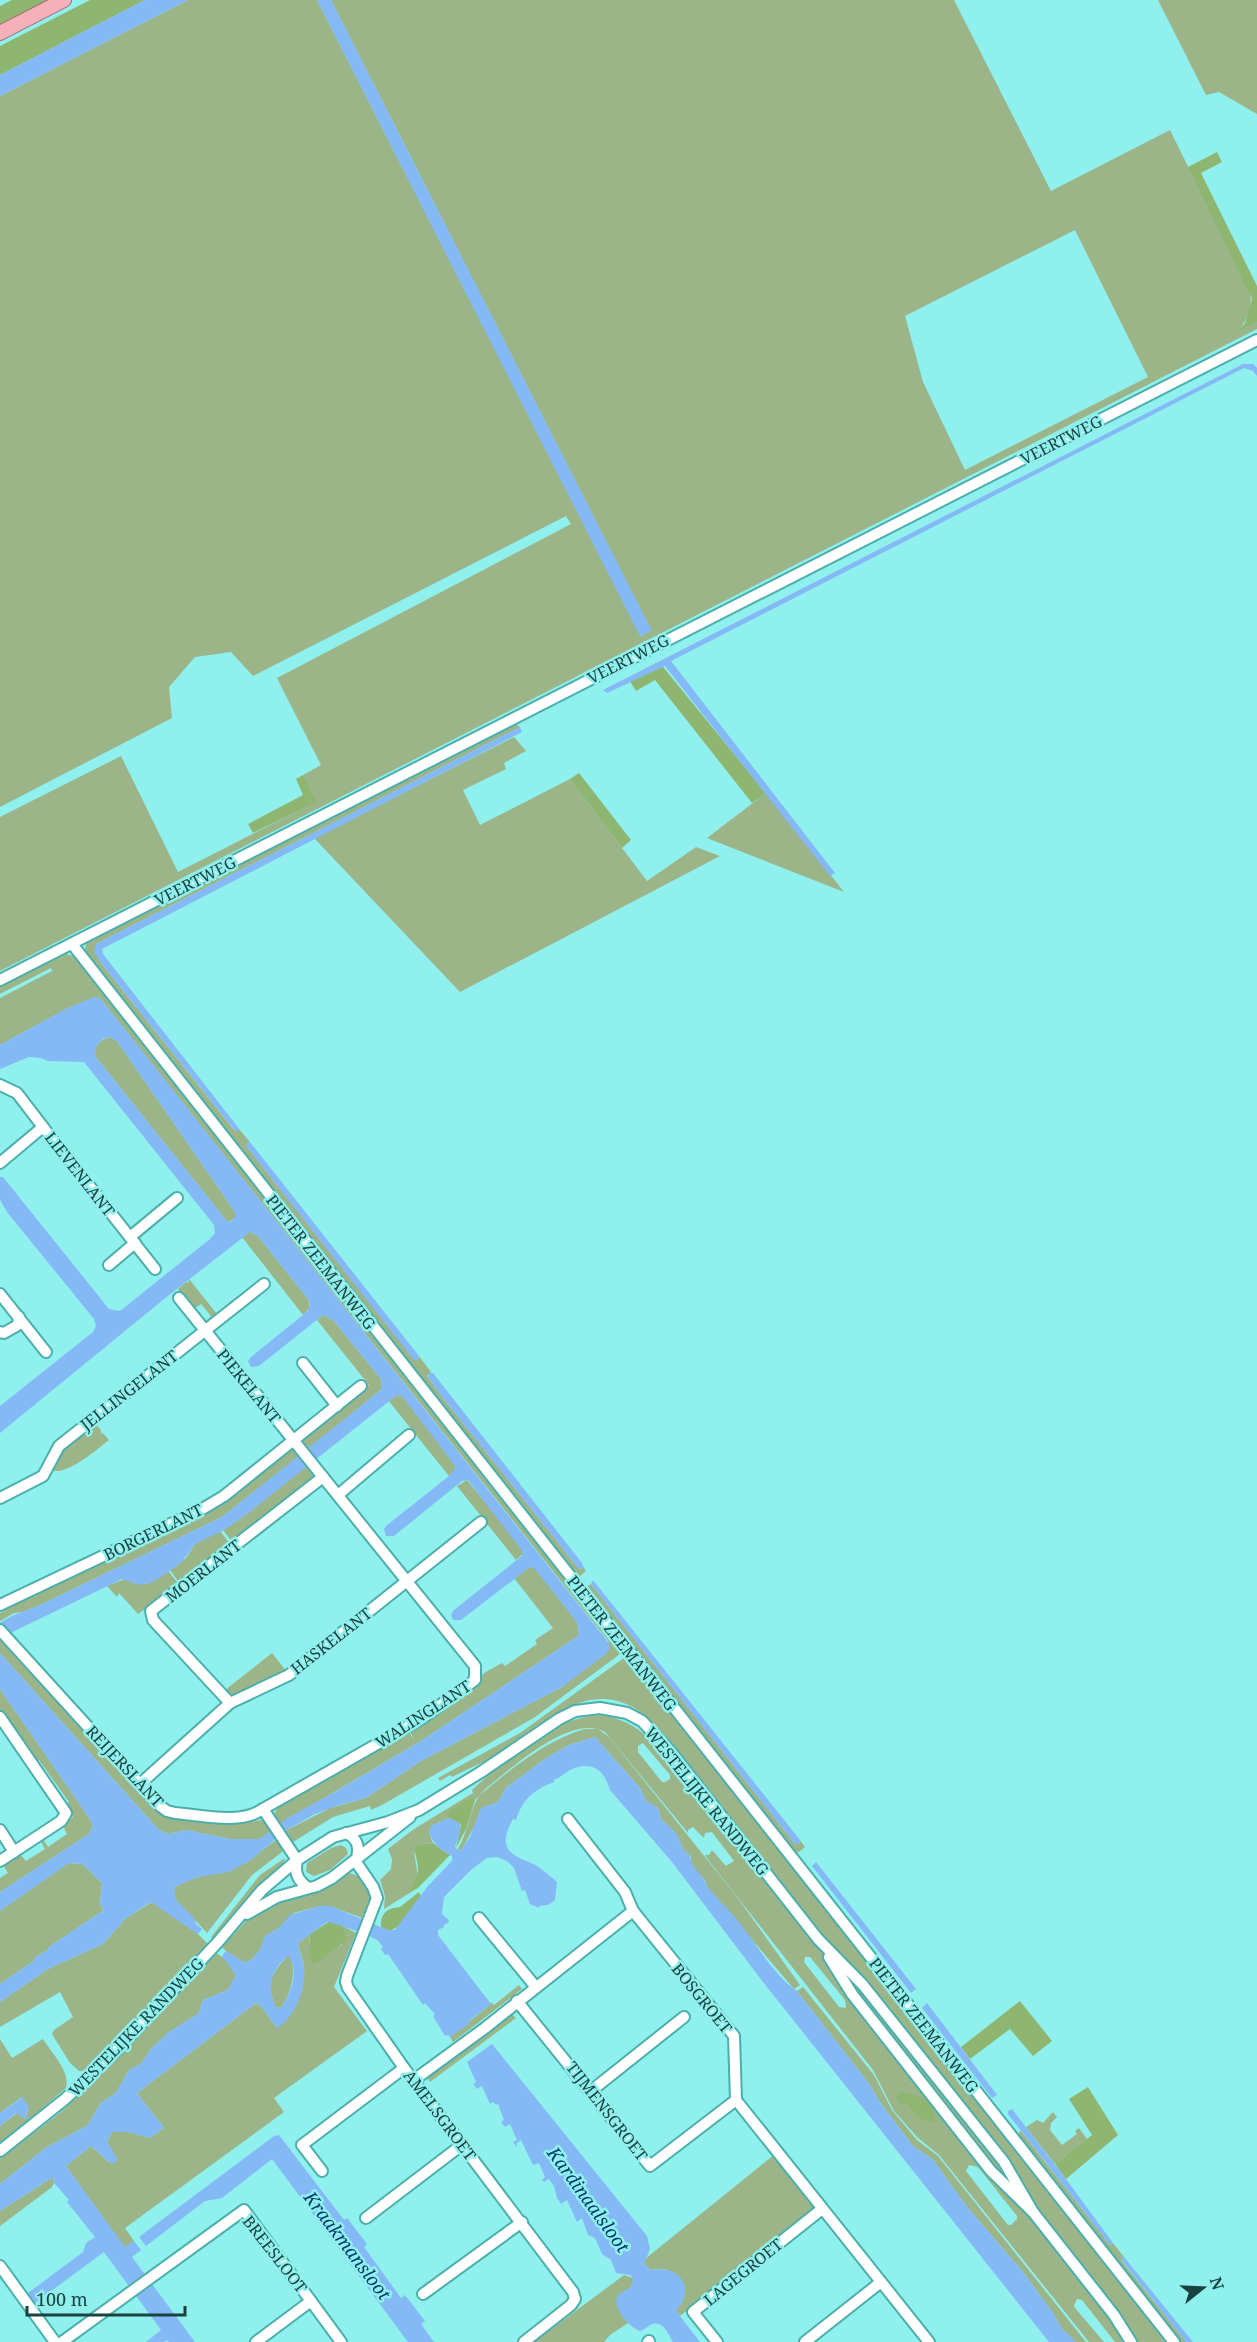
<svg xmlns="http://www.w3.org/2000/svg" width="1257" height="2342" viewBox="0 0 1257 2342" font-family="'Noto Serif',serif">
	<rect width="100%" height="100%" fill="#8ff0ed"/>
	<!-- green -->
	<g fill="#9bb589" fill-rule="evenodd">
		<path d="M188 0H317L641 636 651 630 331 0H954L1051 191 1170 130 1249 290C1254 306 1247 319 1238 332L1257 322V329L0 971V817L121 756 178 872 315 802 303 775 321 765 277 678 571 524 566 516 253 676 231 652 195 657 169 687 172 718 0 807V96ZM1075 230 1148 377 965 470 923 382 905 316Z"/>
		<path d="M1158 0H1257V114L1219 92 1206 95Z"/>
		<path d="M514 723 520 727 96 944 101 963 234 1130 239 1129 250 1142 247 1143V1147L414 1359 419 1358V1356L431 1372 427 1376 443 1398 579 1569 584 1568 586 1571 580 1576H575L89 960 85 948 88 940Z"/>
		<path d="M514 737 526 751 504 763 506 769 463 790 480 825 570 779 647 881 696 847 720 856 460 992 314 838Z"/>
		<path d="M766 793 844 892 707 838Z"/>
		<path d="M66 954 76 957 624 1651 535 1717 382 1805 371 1810 370 1806 333 1817 293 1842 285 1831 330 1808 366 1798 421 1761 562 1687 609 1642 100 998 70 1007 0 1045V998L52 971 51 968 0 994V986Z"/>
		<path d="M110 1037 117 1041 235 1212V1218L229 1222 226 1220 95 1056C93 1046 100 1040 110 1037Z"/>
		<path d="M250 1232 258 1236 308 1299 310 1308 303 1315 242 1237Z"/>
		<path d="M189 1279 217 1314 233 1302 209 1322 207 1320 211 1316 201 1304 194 1309 178 1289 186 1282 188 1283Z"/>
		<path d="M323 1315 333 1320 381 1379 382 1389 307 1450 299 1441 369 1385 317 1320Z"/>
		<path d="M397 1395 402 1396 455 1463 456 1470 449 1476 388 1400Z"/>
		<path d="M95 1423 101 1430V1434L103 1433 109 1440C96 1450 70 1473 54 1471L53 1466 60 1452Z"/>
		<path d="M291 1448 298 1457 222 1517 38 1606 23 1612 14 1613 0 1621V1613L5 1611 4 1609 37 1595 36 1593 261 1472 263 1473Z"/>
		<path d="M306 1466 315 1478 233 1543 223 1530 247 1514Z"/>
		<path d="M467 1480 522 1547 523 1554 516 1560 457 1486Z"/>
		<path d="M220 1531 231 1545 180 1584 170 1570 186 1558 195 1544Z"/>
		<path d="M527 1567 535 1568 577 1622 579 1633 577 1637 421 1741 280 1824 274 1814 277 1809 276 1807 408 1731 415 1741 409 1730 430 1720V1717L477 1683 484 1673 502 1663 505 1666 537 1644 535 1640 553 1628 514 1578Z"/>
		<path d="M168 1571 178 1583 172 1587 173 1589 138 1614 119 1593 117 1597 107 1586 125 1579C149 1586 147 1586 168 1571Z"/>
		<path d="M591 1584 795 1844 800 1840 805 1847 799 1852 793 1853 584 1588Z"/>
		<path d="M0 1638 157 1809 168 1816 242 1823 262 1820 272 1831 260 1839H229L186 1830 169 1834 159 1830 0 1653Z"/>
		<path d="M272 1653 287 1672 234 1696 224 1691Z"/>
		<path d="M628 1655 1169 2342H1138L1123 2319 1038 2210 1005 2159 836 1953 661 1731C602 1664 552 1717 497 1754 483 1764 466 1769 452 1777L450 1775 440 1781 438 1778 520 1733Z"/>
		<path d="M0 1689 90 1819 93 1826 89 1834 0 1892V1878L8 1873 3 1865 20 1854 26 1861 45 1849 40 1840 43 1839 48 1847 67 1834 63 1826 73 1817 66 1805 69 1802 39 1760 36 1762 0 1710Z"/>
		<path d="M600 1715C632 1719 651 1738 671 1761L824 1955 849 1995 1033 2220 1114 2322 1126 2342H1115L1082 2300 1077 2299 1074 2305 1075 2308 1104 2342H1089L939 2155 918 2138 894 2111 873 2070 709 1861 705 1855H709L712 1850 726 1866 734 1861 712 1832 705 1833 704 1838 693 1827 688 1830V1833L605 1732C572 1713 514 1766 489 1786 484 1789 480 1796 476 1799 468 1803 450 1805 449 1818L431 1826 429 1832 433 1843C398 1845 426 1867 414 1885 413 1888 410 1890 408 1892L416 1889 384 1909 385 1896 380 1880 391 1869 392 1859 388 1849 414 1829 473 1793 472 1790C508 1757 549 1719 600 1715ZM643 1743 670 1775V1779L665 1782H662L638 1752V1746ZM805 1957H810L845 2000 846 2008 839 2007 804 1962ZM969 2165 978 2167 1017 2216V2219L1011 2225H1008L966 2171Z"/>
		<path d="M585 1729H598L609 1737 737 1897 800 1985 794 1989 707 1887 705 1880 691 1865V1856L684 1851 676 1833 661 1819 658 1808 646 1801 640 1788 595 1737 569 1745 545 1759 507 1787 498 1802 487 1806 480 1811 474 1827 462 1849 457 1850C469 1833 468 1811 480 1795 511 1769 546 1740 585 1729Z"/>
		<path d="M277 1839 283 1848 282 1852 252 1875 207 1933 176 1900 173 1892 174 1888 185 1881 246 1863Z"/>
		<path d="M341 1845 346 1848 348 1854 330 1870 314 1876 306 1872 307 1863 331 1848Z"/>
		<path d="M285 1858 282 1867 214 1939 211 1937 260 1875Z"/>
		<path d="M68 1863 83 1864 102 1883 100 1904 104 1910 49 1947 48 1950 34 1958V1961L0 1984V1911Z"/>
		<path d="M349 1873C360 1875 372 1887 372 1899 371 1904 369 1910 367 1914L363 1913 362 1918 330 1906H320L294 1913 279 1928 266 1936 260 1950 253 1958 246 1963 231 1956 222 1947 246 1921 263 1908Z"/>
		<path d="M152 1902 198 1934 208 1944 89 2068 84 2071H79L70 2063 52 2034 54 2030 73 2017 60 1992 0 2027V2002L48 1969 103 1944 126 1918Z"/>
		<path d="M343 1926 356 1933 334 1987 367 2031 274 2098 284 2112 125 2228 134 2241 125 2248 66 2166 91 2146 109 2162 113 2152 107 2142 112 2132H128L150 2138 164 2128 137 2093 256 2003 261 2006 277 2028C292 2009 306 1993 304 1967 303 1959 299 1951 298 1943L310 1934 309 1945 336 1948 342 1945 346 1933Z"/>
		<path d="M216 1953 227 1960 236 1975 228 1990 203 2000 199 2013 168 2033 151 2049 141 2064 129 2070 116 2093 101 2103 87 2126 47 2147 0 2184V2159L61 2112 93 2082Z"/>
		<path d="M288 1956 291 1957C296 1975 291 1991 282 2007L276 2008C266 1984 270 1974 288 1956Z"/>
		<path d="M841 1966 1002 2165 1019 2191 994 2171 855 1994Z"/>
		<path d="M519 1985 522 1989 453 2042 450 2037 491 2004V2002L494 2005Z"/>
		<path d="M803 1987 874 2075 892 2110 917 2140 938 2156 1086 2342H1076L1062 2329 1053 2313 1023 2272 968 2208 933 2160 912 2145 879 2101 870 2085 797 1991Z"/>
		<path d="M510 2012 516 2018 430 2082 426 2076Z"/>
		<path d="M0 2039 12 2058 43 2039C51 2052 71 2072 66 2088L0 2144V2126L18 2112 25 2118 29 2108 22 2097 0 2113Z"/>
		<path d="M1053 2112 1057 2117 1051 2123 1050 2130 1062 2145 1077 2134 1075 2131 1079 2128 1087 2139 1055 2164 1026 2127 1037 2120 1043 2123Z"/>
		<path d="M1020 2130 1110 2245 1113 2243 1124 2257 1121 2260 1186 2342H1178L1018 2138Z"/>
		<path d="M775 2154 813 2201V2209L680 2316 676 2311C690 2288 680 2264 651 2270L644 2264 645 2259Z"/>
		<path d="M53 2177 54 2183 52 2187 0 2226V2211Z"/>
		<path d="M624 2275 633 2278C635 2300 601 2283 628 2323L610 2335 604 2342H534Z"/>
	</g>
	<!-- forest -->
	<g fill="#8fb671">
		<path d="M12 0H51L0 26V6Z"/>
		<path d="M90 0H145L0 75V46Z"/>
		<path d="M1217 152 1222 162 1201 173 1257 286V322L1236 333 1245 323 1252 299 1188 167Z"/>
		<path d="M659 662 766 793 752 803 655 680 636 691 628 678Z"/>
		<path d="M579 773 631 840 622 848 570 779Z"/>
		<path d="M303 775 316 802 253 833 248 824 303 795 296 779Z"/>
		<path d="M471 1798 475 1800 466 1829 456 1848 461 1825 449 1818 448 1815 452 1809Z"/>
		<path d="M433 1843 450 1855 418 1888 408 1893C412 1885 418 1879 418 1868 417 1850 406 1845 433 1843Z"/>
		<path d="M419 1892 421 1896 399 1926 390 1931 381 1927C380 1913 388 1908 400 1907Z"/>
		<path d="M330 1921 343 1926 346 1933V1941L315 1964 312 1963 309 1952 310 1934Z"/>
		<path d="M1020 2001 1052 2041 1033 2056 1010 2029 970 2059 961 2047Z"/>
		<path d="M1088 2087 1118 2135 1066 2179 1055 2164 1092 2135 1069 2099Z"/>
		<path d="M901 2092C916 2094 939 2102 934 2121 921 2124 914 2112 907 2103L902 2106 896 2096Z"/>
	</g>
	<!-- water -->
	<g fill="#85b9f6" fill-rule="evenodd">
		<path d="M145 0H188L0 96V75Z"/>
		<path d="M317 0H331L652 631 640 636Z"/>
		<path d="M1243 364H1253L1257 368V376L1253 371 1244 368 671 661 835 873 830 876 665 666 607 693 603 690Z"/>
		<path d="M520 727 522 732 102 949 103 954 237 1126 239 1129 236 1132 101 963 94 952 96 944Z"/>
		<path d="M94 997 100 998 147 1057 608 1642 610 1648 606 1654 562 1687 421 1761 366 1798 339 1805 315 1814 285 1831 251 1860 229 1872 198 1877 177 1886 174 1888 176 1900 195 1919 196 1924 202 1929 198 1934 151 1902 126 1918 103 1944 48 1969 0 2002V1984L34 1961V1958L48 1950 49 1947 104 1910 100 1904 102 1883 83 1864 69 1863 0 1911V1892L89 1834 93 1826 90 1819 0 1689V1653L159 1830 169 1834 186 1830 229 1839H260L289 1817 335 1792 421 1741 577 1637 579 1633 577 1622 535 1569 530 1567 461 1620H453L451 1615 454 1610 522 1556 523 1552 468 1480 462 1481 394 1536H386L384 1529 386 1526 449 1476 456 1467 402 1396 397 1395 247 1514 224 1530 195 1544 181 1563 153 1582 139 1585 122 1579 0 1638V1623C12 1614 24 1612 38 1606L222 1517 382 1389 381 1379 333 1320 323 1315 259 1366 251 1367 248 1361 251 1357 308 1311 310 1306 308 1299 258 1236 250 1232 169 1295 0 1433V1406L93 1332 96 1326 94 1319 7 1212 0 1200V1177H3L109 1309 120 1311 210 1239 215 1233 214 1225 84 1062 48 1061 41 1058 29 1057 0 1069V1045L68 1008ZM110 1037 117 1041 235 1212V1218L230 1222 226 1220 95 1056 97 1045 103 1039Z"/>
		<path d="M250 1142 419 1356 417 1360H414L247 1147V1143Z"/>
		<path d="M429 1373H433L582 1563 584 1568 579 1569 443 1398 428 1377Z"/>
		<path d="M593 1580 800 1840V1844H795L591 1584Z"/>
		<path d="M595 1737 640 1788 646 1801 658 1808 661 1819 676 1833 684 1851 690 1855C691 1870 704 1873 707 1887 719 1900 731 1912 742 1926 759 1948 774 1975 797 1991L870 2085 879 2101 912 2145 933 2160 968 2208 1023 2272 1053 2313 1062 2329 1076 2342H1049L763 1982 672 1862 610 1790C605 1774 596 1761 575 1768 567 1770 562 1777 554 1780V1782C534 1790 523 1798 516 1820L513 1819C500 1843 504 1853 529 1862 539 1866 549 1875 557 1882L555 1900 548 1905 539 1906V1908L530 1904 525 1890 522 1891 514 1868 507 1861 497 1857 487 1858 472 1869 444 1897 442 1914 449 1920 448 1923 444 1925V1927L438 1930V1935L491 2004 469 2021V2024L450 2037 448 2035 445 2036 433 2016 435 2014 425 2003 423 2005 388 1954 385 1955 381 1949 383 1947C382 1946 378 1940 377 1940 374 1937 331 1921 327 1922L298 1943C299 1952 303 1959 304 1968 306 1989 296 2016 277 2028L261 2006 256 2003 137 2093 164 2128 150 2138 128 2132H112L107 2142 118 2160 112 2164 91 2146 66 2166 125 2247 134 2241 141 2250 132 2257 195 2342H169L167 2340 164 2342H146L161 2330 104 2252 35 2303 28 2293 83 2252 86 2243 95 2237 67 2202 69 2200 54 2183 53 2177 0 2211V2184L47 2147 87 2126 101 2103 116 2093 129 2070 141 2064 151 2049 168 2033 199 2013 203 2000 228 1990 236 1975 222 1956 226 1951 246 1963 253 1958 260 1950 265 1936 279 1928 290 1915 320 1906H330L388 1930H395L427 1887 452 1861V1856C440 1850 434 1845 429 1832L431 1826 449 1818 460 1823V1834L455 1846 457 1850H461L470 1837 481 1808 498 1802 507 1787 545 1759 569 1745ZM289 1956C299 1972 291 1992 282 2007L276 2008C267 1987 270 1969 289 1956Z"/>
		<path d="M816 1862 916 1989 911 1993 812 1866Z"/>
		<path d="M927 2003 997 2095 992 2098 922 2008Z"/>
		<path d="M492 2044 647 2236 650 2249 644 2264 651 2270C666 2267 687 2273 685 2293 685 2300 680 2306 676 2311L700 2342H673C668 2335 664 2321 653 2324 648 2325 645 2330 640 2331 630 2328 613 2309 617 2297 619 2292 628 2290 632 2286L633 2278 630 2275 616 2273 611 2260 602 2254 595 2238 588 2235 582 2218 577 2222 567 2200 561 2204 557 2198 554 2186 549 2179 544 2182 542 2180 545 2177 539 2163 533 2165 521 2140 516 2144 517 2148 513 2142 517 2140 510 2124 505 2127 501 2122 504 2120 498 2104 496 2105 493 2102 490 2104 482 2086 477 2089 473 2084 476 2082 467 2062Z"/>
		<path d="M23 2097 29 2108 26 2114 28 2117 25 2119 16 2113 0 2126V2113Z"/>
		<path d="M1012 2109 1066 2179 1113 2243 1110 2245 1008 2114V2111Z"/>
		<path d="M279 2135 344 2220 347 2218 367 2244 364 2247 401 2298 405 2295 425 2321 421 2324 434 2342H408L272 2159 222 2198 205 2201 146 2246 139 2237 274 2136Z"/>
		<path d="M1124 2257 1193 2342H1186L1121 2259Z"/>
	</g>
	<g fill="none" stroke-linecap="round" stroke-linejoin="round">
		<!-- minor casing -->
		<g stroke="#4bafac" stroke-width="14">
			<g id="minor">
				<path d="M72 944 1174 2342"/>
				<path d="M0 980 1257 340"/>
				<path d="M0 1085 17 1093 43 1127"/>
				<path d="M0 1163 43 1127 155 1269"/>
				<path d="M130 1237 177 1198"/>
				<path d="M109 1265 135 1243"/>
				<path d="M0 1294 46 1352"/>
				<path d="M179 1298 475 1666V1680L421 1719 263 1809"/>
				<path d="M0 1332 4 1333 18 1325 19 1317"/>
				<path d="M303 1363 337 1406"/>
				<path d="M338 1495 409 1435"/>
				<path d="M0 1498 43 1476 59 1446 264 1284"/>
				<path d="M0 1605 204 1508 224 1496 361 1386"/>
				<path d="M0 1630 160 1806 167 1811 175 1813C201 1815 241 1825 263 1809L297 1860C294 1874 298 1880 308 1888"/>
				<path d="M230 1703 153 1620 151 1611 323 1477"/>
				<path d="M0 1717 66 1813 61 1821 0 1861"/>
				<path d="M140 1784 230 1703 289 1675 481 1522"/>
				<path d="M568 1819 625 1892 633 1911"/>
				<path d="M0 1830 14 1852"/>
				<path d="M346 1833C359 1839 360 1849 356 1862L373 1887 377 1898 347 1976 346 1982 348 1988 404 2068 573 2292 575 2299 571 2305 524 2342"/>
				<path d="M247 1914 277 1897 317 1886 332 1878 410 1817"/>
				<path d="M479 1918 535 1986"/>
				<path d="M829 1957 852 1994 991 2171 1033 2212 1114 2315 1131 2342"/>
				<path d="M517 2001 650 2166 736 2100"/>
				<path d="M414 2080 485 2028 633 1911 734 2036 736 2100 929 2342"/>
				<path d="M591 2091 684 2017"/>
				<path d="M0 2151 65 2099 114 2053 218 1942 262 1890 297 1860 333 1837 388 1822 419 1810 481 1772 559 1719 575 1711 600 1708 627 1713 642 1721 671 1752 818 1939 863 1985 1004 2162 1033 2212"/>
				<path d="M322 2171 302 2145 404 2068"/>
				<path d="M366 2218 463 2144"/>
				<path d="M0 2266 55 2342"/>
				<path d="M423 2294 522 2222"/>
				<path d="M62 2342 244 2210 341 2342"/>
				<path d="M256 2342 311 2301"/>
				<path d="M648 2342 649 2341"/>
				<path d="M717 2342 693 2312 822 2209"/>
				<path d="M805 2342 881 2282"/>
			</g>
		</g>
		<!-- major casing -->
		<g stroke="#a36972" stroke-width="16">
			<path id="major" d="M0 33 64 0"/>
		</g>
		<!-- minor -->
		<use href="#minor" stroke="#fff" stroke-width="10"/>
		<!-- major -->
		<use href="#major" stroke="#f5b1ba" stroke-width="14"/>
	</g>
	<g text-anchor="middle" stroke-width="5" stroke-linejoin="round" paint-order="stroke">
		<!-- street labels -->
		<g font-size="16" fill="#194341" stroke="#8ff0ed">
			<text transform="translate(1061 440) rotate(-27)" y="6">VEERTWEG</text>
			<text transform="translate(628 659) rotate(-27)" y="6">VEERTWEG</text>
			<text transform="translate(195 881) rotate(-27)" y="6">VEERTWEG</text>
			<text transform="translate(80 1174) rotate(52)" y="6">LIEVENLANT</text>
			<text transform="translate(321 1262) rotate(52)" y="6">PIETER ZEEMANWEG</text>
			<text transform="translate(249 1386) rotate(51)" y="6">PIEKELANT</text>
			<text transform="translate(129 1390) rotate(-38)" y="6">JELLINGELANT</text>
			<text transform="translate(153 1532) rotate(-26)" y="6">BORGERLANT</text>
			<text transform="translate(203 1571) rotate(-38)" y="6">MOERLANT</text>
			<text transform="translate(331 1641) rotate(-38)" y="6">HASKELANT</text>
			<text transform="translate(622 1643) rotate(52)" y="6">PIETER ZEEMANWEG</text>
			<text transform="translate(423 1714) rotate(-33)" y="6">WALINGLANT</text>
			<text transform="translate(125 1766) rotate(47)" y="6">REIJERSLANT</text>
			<text transform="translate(707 1801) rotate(51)" y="6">WESTELIJKE RANDWEG</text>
			<text transform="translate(702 1998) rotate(51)" y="6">BOSGROET</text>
			<text transform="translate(924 2025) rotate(52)" y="6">PIETER ZEEMANWEG</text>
			<text transform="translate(136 2027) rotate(-46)" y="6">WESTELIJKE RANDWEG</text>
			<text transform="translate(607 2111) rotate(52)" y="6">TIJMENSGROET</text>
			<text transform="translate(440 2115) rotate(53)" y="6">AMELSGROET</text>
			<text transform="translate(275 2254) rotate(52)" y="6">BREESLOOT</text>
			<text transform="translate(743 2272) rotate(-39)" y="6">LAGEGROET</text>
		</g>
		<!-- water labels -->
		<g font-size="18" font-style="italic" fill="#013b70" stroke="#8ff0ed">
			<text transform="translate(588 2200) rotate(54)" y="6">Kardinaalsloot</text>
			<text transform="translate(347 2246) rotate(53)" y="6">Kraakmansloot</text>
		</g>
	</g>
	<!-- north arrow -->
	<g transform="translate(1203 2288) rotate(72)" stroke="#8ff0ed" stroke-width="4.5" paint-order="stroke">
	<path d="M0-4.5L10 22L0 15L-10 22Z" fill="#194341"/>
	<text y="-9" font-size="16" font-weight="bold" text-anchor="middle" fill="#194341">N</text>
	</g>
	<!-- scale -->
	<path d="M27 2306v9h158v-9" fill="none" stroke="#194341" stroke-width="3"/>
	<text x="36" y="2306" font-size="18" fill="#194341" stroke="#8ff0ed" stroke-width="4.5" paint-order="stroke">100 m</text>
</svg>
